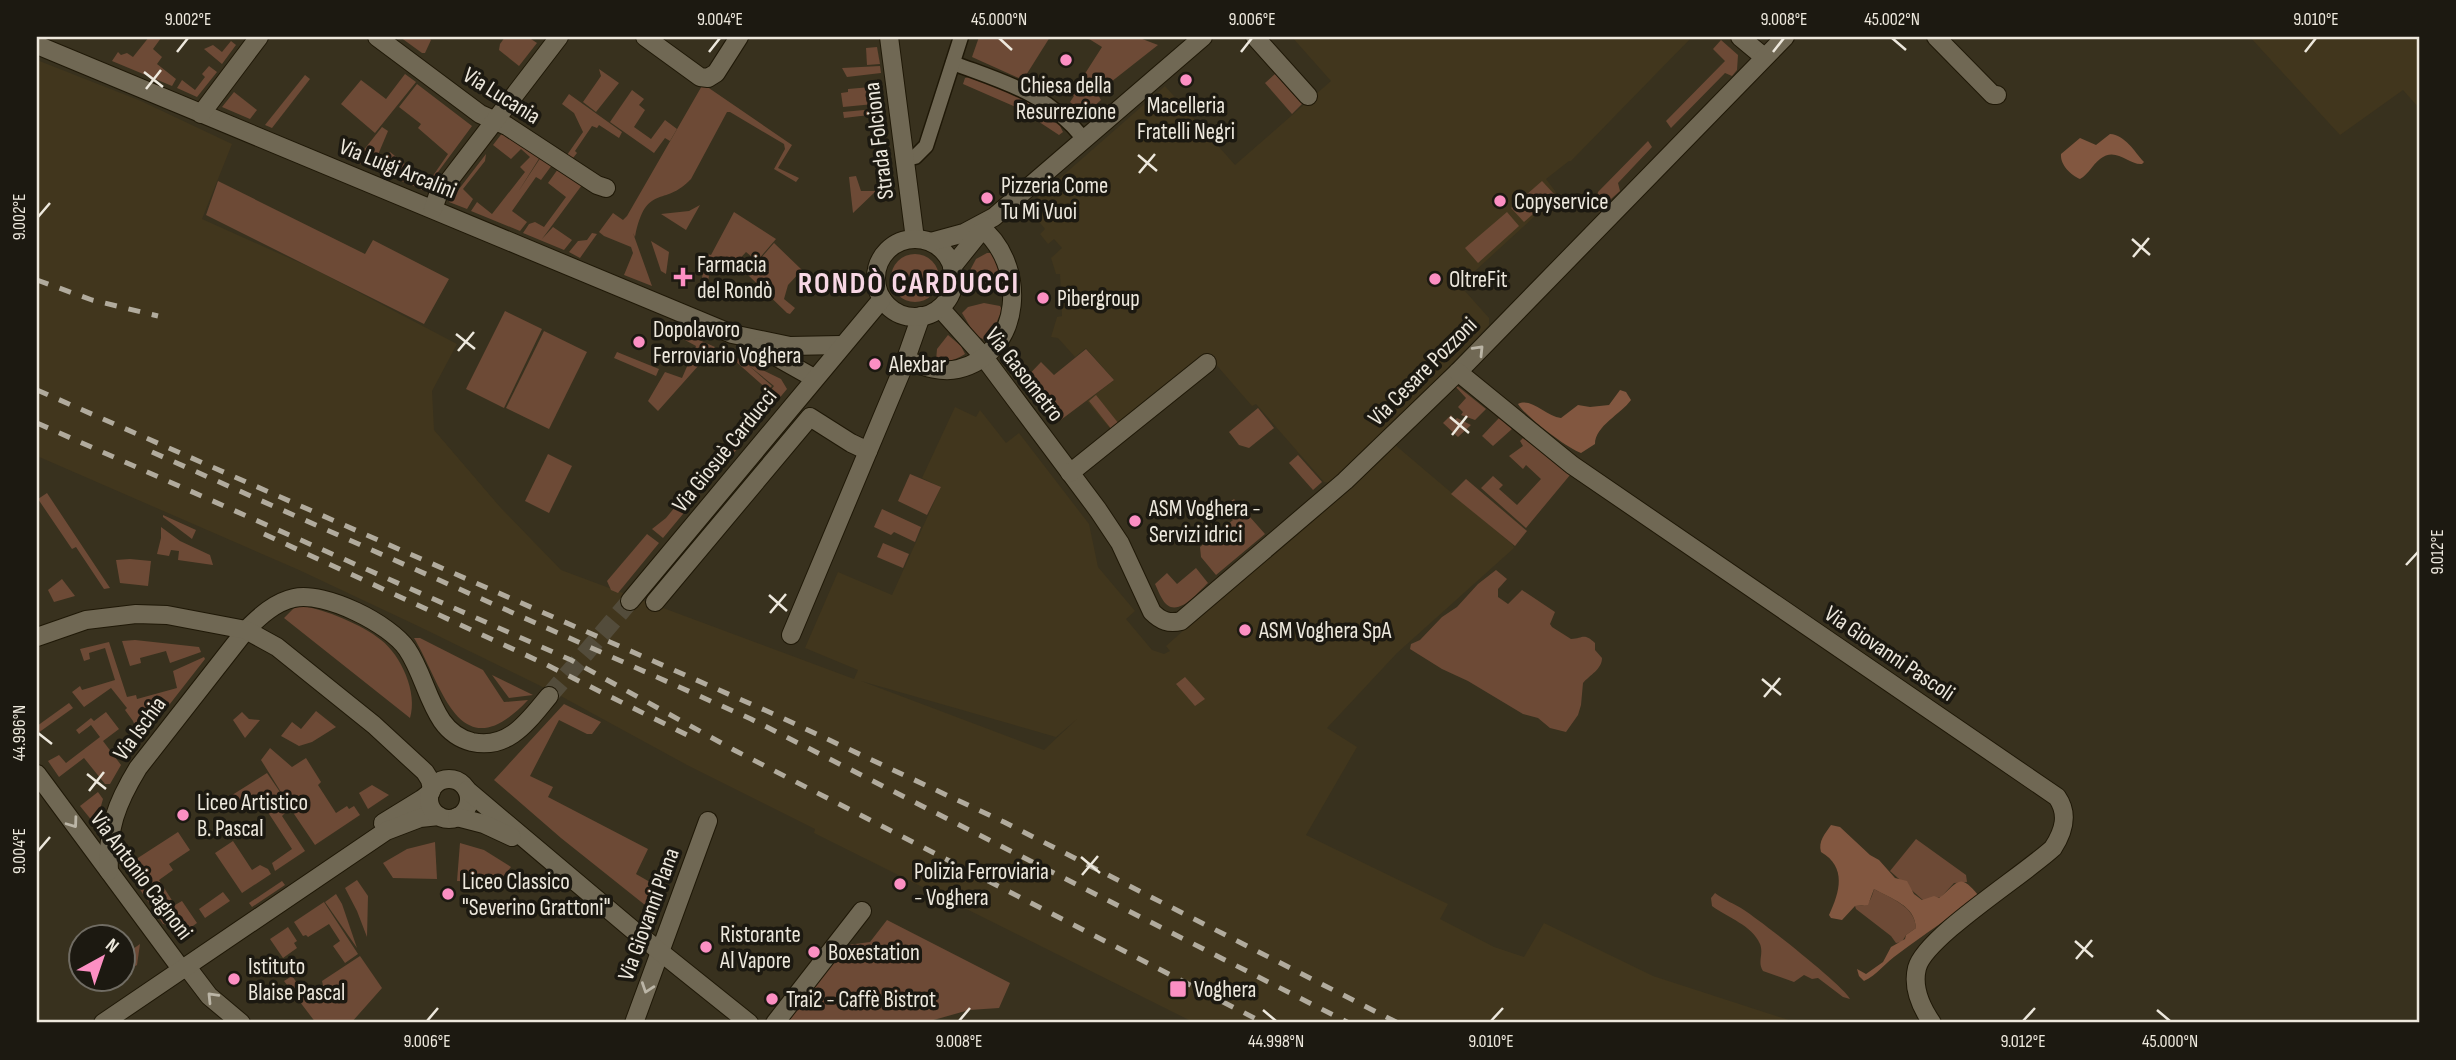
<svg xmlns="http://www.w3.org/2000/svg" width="2456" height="1060" viewBox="0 0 2456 1060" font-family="'Sofia Sans Condensed',sans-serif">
	<rect width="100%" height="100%" fill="#38311e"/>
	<!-- built -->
	<g fill="#41361d" fill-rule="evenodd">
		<path d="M1292 37H1692L1571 161H1569L1546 179 1558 195 1464 281V290L1489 318V325L1398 419 1329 483 1324 482 1256 404 1252 406 1207 354 1112 431 1087 401 1114 380 1086 348 1075 357 1058 338 1051 337 1057 317 1062 316 1060 274H1056L1051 258 1062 248 1054 239 1048 244 1040 234 1045 229 1027 207 1165 86 1235 165 1331 81Z"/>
		<path d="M2250 37H2419V108L2403 90 2340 135Z"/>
		<path d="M37 60 141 101 232 144 202 219 316 270 457 344 432 391 434 430 500 507 561 570 854 679 858 670 805 648 838 572 892 595 941 487 922 478 955 407 976 417 980 410 1006 443 1019 433 1089 524 1098 567 1135 611 1126 619 1152 650 1164 654 1170 651 1166 646 1394 444 1513 545 1514 548 1397 653 1327 728 1357 747 1306 835 1448 904 1440 919 1494 947 1524 957 1544 923 1653 976 1798 1023H1195L814 833 815 829 687 765 557 694 420 627 299 570 37 456ZM861 681 1056 737 1077 719 1044 750Z"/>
	</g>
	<!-- green -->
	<g fill="#6d4a36">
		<path d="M149 37 161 38 153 49 162 57 157 64 176 79 172 86 112 61 118 52 121 55 127 53 133 57Z"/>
		<path d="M400 37H427L431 40 425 53H422Z"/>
		<path d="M505 37H528L537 43 519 66 499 50 500 44Z"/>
		<path d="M979 37H1050L1023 80 972 57Z"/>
		<path d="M1086 37H1137L1158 45 1097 93 1101 100 1084 115 1070 102 1074 96 1072 94 1102 47Z"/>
		<path d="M1721 40 1738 55 1737 70 1732 76 1725 73 1671 128 1666 121 1725 61 1713 49Z"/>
		<path d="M231 41 236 45 222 64 204 49 213 45 222 52Z"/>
		<path d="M877 47 880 64 867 65 866 48Z"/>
		<path d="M209 66 217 72 197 97 177 88 182 80 195 90 205 77 202 74Z"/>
		<path d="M880 66 881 73 847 77 842 68Z"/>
		<path d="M599 69 619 83 596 112 583 102 601 76Z"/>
		<path d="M405 74 416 82 375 133 341 104 361 80 386 99Z"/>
		<path d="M1275 74 1302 104 1292 114 1265 83Z"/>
		<path d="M305 75 310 79 272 128 265 125Z"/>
		<path d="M973 76 1018 94 1060 126 1063 132 1059 135 1018 108 963 84 965 78Z"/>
		<path d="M417 84 472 126 424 191 420 189 426 180H430L448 154 418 128 421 124 399 107Z"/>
		<path d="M703 84 792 145 778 168 799 178 796 182 774 169 785 149 784 144 730 112H727L691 179C664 208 646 182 635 237L633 233 652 286 624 275 633 253 631 247 604 236 599 232 613 213 623 220 627 216Z"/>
		<path d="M882 86 884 103 843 107 841 93 848 92V89Z"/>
		<path d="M632 90 644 99 639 105 645 110 634 127 651 139 665 120 677 129 670 141 665 138 654 153 610 122Z"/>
		<path d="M234 92 257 110 250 119 222 107Z"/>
		<path d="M569 94 622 132 619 138 599 125 597 128 592 126 575 151 577 153 573 158 567 155 583 132 574 113 562 104Z"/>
		<path d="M885 108 886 113 844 118 843 112Z"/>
		<path d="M382 127 388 131 372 169 355 161Z"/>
		<path d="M503 132 540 157 518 192 541 157 552 165 541 180 536 177 512 211 527 222 520 231 471 211 477 202 492 214 525 172 520 167 530 157 521 149 511 159 493 145Z"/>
		<path d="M1648 141 1652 147 1618 183 1620 191 1603 206 1597 200 1598 192Z"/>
		<path d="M390 152 421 177 416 187 378 171Z"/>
		<path d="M486 154 485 161 463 189 473 199 467 209 449 202Z"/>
		<path d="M558 169 582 185 542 239 553 227 572 240 564 250 523 233 529 224 535 222 544 227 566 197 548 183Z"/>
		<path d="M856 176 861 191H876L853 213 849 177Z"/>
		<path d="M218 181 365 254 373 240 449 279 424 324 206 215Z"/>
		<path d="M1542 181 1555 195 1524 222 1511 208Z"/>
		<path d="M700 205 686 230 661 214 689 211Z"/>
		<path d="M734 212 776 239 757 261 746 252 735 264 721 256C710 260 709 277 707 288L700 287 707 254 711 255Z"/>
		<path d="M1507 212 1519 226 1478 263 1465 248Z"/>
		<path d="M592 233 597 234 580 258 569 252 578 241 587 240Z"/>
		<path d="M651 241 669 252 666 274 661 271Z"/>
		<path d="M774 243 802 270 788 285 784 299 795 308 790 314 787 313 747 274Z"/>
		<path d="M987 253H992L1000 271 1003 283 1000 287 982 286 967 276 976 259Z"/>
		<circle cx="915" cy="278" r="24"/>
		<path d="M984 303 1000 306 1002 310 994 328 985 340 975 335 962 313 968 307Z"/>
		<path d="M505 311 542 329 504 408 466 389Z"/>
		<path d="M544 331 587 352 549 429 506 408Z"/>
		<path d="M688 335 715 347 658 411 648 401 665 372 682 378 696 346 685 340Z"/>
		<path d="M948 335 961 346 965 354C957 359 945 364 936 361L937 349Z"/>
		<path d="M1086 349 1114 380 1058 422 1041 400 1021 383 1041 362 1054 375Z"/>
		<path d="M617 352 659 369 656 376 614 358Z"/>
		<path d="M725 352 781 379 787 389 663 538 652 529 666 518 774 386 747 364 772 386 768 390Z"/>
		<path d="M1456 385 1486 409 1475 420 1461 415 1463 412 1458 407 1466 398 1455 386Z"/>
		<path d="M1096 395 1119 424 1112 430 1089 401Z"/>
		<path d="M1258 408 1274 428 1249 448 1239 445 1229 432Z"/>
		<path d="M1451 415 1455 420 1457 418 1471 425 1458 437 1443 423Z"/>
		<path d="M1499 418 1512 429 1493 446 1482 436Z"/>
		<path d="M1523 438 1570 475 1526 528 1481 488 1493 476 1503 485 1499 489 1517 505 1541 479 1526 465 1523 469 1509 456 1523 446 1520 441Z"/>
		<path d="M548 454 572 466 549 513 525 501Z"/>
		<path d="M1298 455 1322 482 1313 490 1289 463Z"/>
		<path d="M910 474 941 487 927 515 898 501Z"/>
		<path d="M1466 479 1527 531 1515 546 1451 494Z"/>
		<path d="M47 493 110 588 104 589 76 547 72 549 38 499Z"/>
		<path d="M1234 499 1265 534 1216 575 1201 557 1200 547 1233 520 1223 507Z"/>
		<path d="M882 509 921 527 915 542 894 532 891 535 874 527Z"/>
		<path d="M163 515 196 530 192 539 163 517Z"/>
		<path d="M161 527 180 541 210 555 213 565 178 560 179 551 171 550 169 556 157 554 161 538Z"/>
		<path d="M647 534 659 543 618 593 611 590 607 581Z"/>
		<path d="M883 543 909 554 903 568 877 557Z"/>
		<path d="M130 559 151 561 148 586 120 583 116 560Z"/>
		<path d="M1196 568 1208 583C1199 591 1179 617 1166 604 1161 599 1158 590 1155 584L1167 573 1177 584Z"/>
		<path d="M1496 570 1507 579 1498 589V597L1508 604 1522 590 1555 612 1550 624 1552 627 1571 639C1583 639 1583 632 1595 643V650L1602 658C1602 669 1590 675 1583 683L1581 705 1578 715 1566 732 1550 728 1538 718 1523 714 1468 681 1442 669 1410 649 1411 644 1420 640 1442 617 1457 607 1478 584Z"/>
		<path d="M62 579 75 596 54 602 48 590Z"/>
		<path d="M302 606C324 609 363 625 381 640 401 655 418 693 410 718L284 618 294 608Z"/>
		<path d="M414 638H420L483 670 504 702 528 700C459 773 443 686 414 638Z"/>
		<path d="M135 640 199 647 201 652 170 663 166 651 140 658 141 663 130 666 122 641Z"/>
		<path d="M109 642 127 697 136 695 137 699 177 688 173 671 204 657 205 659 141 741 133 721 125 710 127 708 111 688 84 707 72 692 80 686 82 690 115 680 105 648 89 653 90 659 84 661 80 649Z"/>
		<path d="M492 675 533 695 509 698Z"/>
		<path d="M1185 677 1205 699 1195 706 1176 684Z"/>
		<path d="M69 703 73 708 38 733 37 726Z"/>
		<path d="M564 704 601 722 592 734H587L559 720 530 776 553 787 548 797 648 849 636 874 662 889 653 903 645 905 561 838 494 780Z"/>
		<path d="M316 711 336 727 312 742 299 746 281 736 292 722 301 729Z"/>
		<path d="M106 712 119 729 103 741 121 765 110 784H105L84 758 59 777 48 761 59 755 66 763 100 737 91 725 79 734 76 730 91 718 94 721Z"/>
		<path d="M242 712 249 719 260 720 245 738 233 720Z"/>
		<path d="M270 748 292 767 306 758 321 782 318 785 336 813 347 806 349 809 354 806 360 815 315 845 290 808 282 816 305 851 275 871 272 863 292 849 258 797 237 810 229 797 267 773 289 805 261 760Z"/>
		<path d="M372 785 389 795 368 809 359 793Z"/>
		<path d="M98 792 103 799 97 820 93 822 80 806Z"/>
		<path d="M178 832 190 850 169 864 173 870 159 880 175 905 182 901 197 923 190 928 163 924 131 876 127 865Z"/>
		<path d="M1916 839 1966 875 1967 882 1954 883 1941 897 1924 901 1890 871Z"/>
		<path d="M233 841 252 870 260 865 268 869 271 874 242 893 215 853Z"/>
		<path d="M435 842 437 879 393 878 383 863 407 849Z"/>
		<path d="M460 843 484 850 511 867 499 882 457 881Z"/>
		<path d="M357 880 368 896 367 937 357 911 345 888Z"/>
		<path d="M282 881 285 885 252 907 249 903Z"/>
		<path d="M1874 889C1890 898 1915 906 1916 928L1906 935 1902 942 1896 943 1891 936 1856 909 1855 906C1868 907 1871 901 1874 889Z"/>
		<path d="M223 892 230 901 205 918 199 909Z"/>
		<path d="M1715 893C1724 900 1735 904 1744 910 1761 921 1844 986 1850 999L1843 997 1818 978 1812 979 1804 975 1794 982 1763 971C1757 962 1764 954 1760 944 1752 925 1728 918 1712 906L1711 898Z"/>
		<path d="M336 894 342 904 357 948 325 902Z"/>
		<path d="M324 902 358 954 345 963 333 946 340 941 329 924 308 937 306 935 303 936 294 922Z"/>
		<path d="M887 920 1010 983 999 1008 969 1010 923 1023H791L784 1017 840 946 870 942Z"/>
		<path d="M288 927 297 941 294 943 297 948 283 958 270 939Z"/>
		<path d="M140 944 137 965 127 971 123 965V956Z"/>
		<path d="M360 956 382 988 351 1023H316L284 981 292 976 306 995 317 997 324 990 322 981Z"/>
	</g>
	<!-- forest -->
	<g fill="#825740">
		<path d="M2110 134C2125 135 2134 151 2144 162L2142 164C2128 165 2116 146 2100 159 2092 165 2089 174 2080 179 2071 175 2060 165 2061 154L2080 138 2096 145Z"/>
		<path d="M1620 390 1626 392 1631 400C1621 414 1595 426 1595 444L1581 453C1568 449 1525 416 1518 404 1531 397 1546 416 1561 418L1578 405 1590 407 1609 405Z"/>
		<path d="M1831 825 1840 827 1870 855 1879 860 1895 878 1907 881 1914 894 1922 900 1934 896 1939 898C1957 885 1958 870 1978 895 1952 916 1925 934 1898 954 1886 962 1877 975 1864 981L1859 976 1857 969 1866 974 1883 962 1891 947 1905 939 1906 935 1916 928C1915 905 1891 899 1874 889L1868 905 1855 906 1842 920 1831 918 1829 915C1840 892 1847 867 1821 852 1818 841 1825 834 1831 825Z"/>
	</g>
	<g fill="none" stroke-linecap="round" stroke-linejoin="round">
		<!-- tertiary-tunnel -->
		<path stroke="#534c3b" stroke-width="18" stroke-dasharray="18 9" stroke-linecap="butt" d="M549 696 630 601"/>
		<!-- pedestrian casing -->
		<g stroke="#1f1807" stroke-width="17">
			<g id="pedestrian">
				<path d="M953 63C1006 83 1047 93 1084 139"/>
				<path d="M905 159 915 157 926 146 961 37"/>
			</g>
		</g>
		<!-- minor casing -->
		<g stroke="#1f1807" stroke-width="20">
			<g id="minor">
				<path d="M377 37 480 114 507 126 597 185 606 188"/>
				<path d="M645 37 700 77 708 78 716 73 739 37"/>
				<path d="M889 37 915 239"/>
				<path d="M1255 37 1308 96"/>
				<path d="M1740 37 1764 57"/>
				<path d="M1936 37 1993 95H1997"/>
				<path d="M37 45 732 334 790 346 841 345"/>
				<path d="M201 114 259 37"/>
				<path d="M433 209 438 195 559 37"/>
				<path d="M940 308 983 356 1098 510 1120 543 1152 612C1161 621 1169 624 1181 621L1345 481 1458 372 1785 37"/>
				<path d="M759 347 814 378"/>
				<path d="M906 360C923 366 940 373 958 369 1024 353 1028 263 979 226"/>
				<path d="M1458 372 1572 465 2057 797C2069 814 2064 831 2053 848 2024 875 1925 937 1917 968 1912 988 1921 1007 1932 1023"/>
				<path d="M1070 473 1207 363"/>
				<path d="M655 602 810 417 851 443 868 451"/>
				<path d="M791 635 902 370 921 316"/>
				<path d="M37 774 182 970"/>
				<path d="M383 823 422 799 431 792"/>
				<path d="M109 871C107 829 116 804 138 768L246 630"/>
				<path d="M187 967 209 996 241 1023"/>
				<path d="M103 1023 386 831 420 818 439 816"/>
				<path d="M634 1023 708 821"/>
				<path d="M775 1023 862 911"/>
			</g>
		</g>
		<!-- tertiary casing -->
		<g stroke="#1f1807" stroke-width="20">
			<g id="tertiary">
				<circle cx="915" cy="278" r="39"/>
				<path d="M931 242 964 233 994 217 1203 37"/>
				<path d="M952 267 985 226"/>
				<path d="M630 601 882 299"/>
				<path d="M246 630C260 616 275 602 294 598 325 591 390 624 407 649 422 671 427 699 442 721 449 731 460 739 472 742 509 750 528 721 549 696"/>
				<path d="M37 637 86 620 136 614 167 615 246 630 277 647 374 725 425 772 430 780 432 789"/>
				<circle cx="449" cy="799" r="20"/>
				<path d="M467 790 633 930 749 1023"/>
				<path d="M457 817 484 824 512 837"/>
			</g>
		</g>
		<!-- pedestrian -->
		<use href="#pedestrian" stroke="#706854" stroke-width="14"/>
		<!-- minor -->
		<use href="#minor" stroke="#706854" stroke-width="18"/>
		<!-- tertiary -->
		<use href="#tertiary" stroke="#706854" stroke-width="18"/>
		<!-- rail -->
		<g stroke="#b1ab9d" stroke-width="5" stroke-dasharray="12 12" stroke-linecap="butt">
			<path d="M37 280 92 300 158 316"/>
			<path d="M37 390 776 715 1004 822 1398 1023"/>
			<path d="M37 423 571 660 734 750 1264 1023"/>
			<path d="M152 452 751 719 1349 1023"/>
			<path d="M264 534 543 663 691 737"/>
		</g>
	</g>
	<!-- one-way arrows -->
	<defs><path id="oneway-chevron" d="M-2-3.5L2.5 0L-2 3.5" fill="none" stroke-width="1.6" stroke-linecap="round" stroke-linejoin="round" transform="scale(1.75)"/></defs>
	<g stroke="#bbb5a6">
		<use href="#oneway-chevron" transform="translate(1479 350) rotate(-46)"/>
		<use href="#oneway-chevron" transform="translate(73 823) rotate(54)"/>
		<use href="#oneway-chevron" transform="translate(647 988) rotate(109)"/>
		<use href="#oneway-chevron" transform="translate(212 997) rotate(-134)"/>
	</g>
	<!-- ticks -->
	<path fill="none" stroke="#ede8dd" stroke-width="2.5" d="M999 38 1012 50M1892 38 1906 50M177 52 188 38M709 52 720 38M1241 52 1252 38M1773 52 1784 38M2305 52 2316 38M144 72 163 87M146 89 161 70M1138 155 1157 171M1139 173 1155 154M38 217 50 203M2132 239 2150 255M2133 257 2149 238M456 334 475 349M458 351 474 332M1450 417 1469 433M1452 435 1467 416M2406 565 2418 552M769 595 787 611M770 613 786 594M1762 679 1781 695M1764 697 1780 678M38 733 52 744M87 774 106 789M89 791 104 772M38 851 50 837M1081 857 1100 873M1082 875 1098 856M2075 941 2093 957M2076 959 2092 940M1263 1010 1276 1021M2157 1010 2170 1021M427 1021 438 1008M959 1021 970 1008M1491 1021 1503 1008M2023 1021 2035 1008"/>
	<!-- markers -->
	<g fill="#fc8fc3" stroke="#1c1911" stroke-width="2.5">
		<circle cx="1066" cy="60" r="7"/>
		<circle cx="1186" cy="80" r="7"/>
		<circle cx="987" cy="198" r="7"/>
		<circle cx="1500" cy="201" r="7"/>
		<path d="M679.5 266.5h7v7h7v7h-7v7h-7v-7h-7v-7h7z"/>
		<circle cx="1435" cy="279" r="7"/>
		<circle cx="1043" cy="298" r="7"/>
		<circle cx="639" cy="342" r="7"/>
		<circle cx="875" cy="364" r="7"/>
		<circle cx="1135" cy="521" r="7"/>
		<circle cx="1245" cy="630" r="7"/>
		<circle cx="183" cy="815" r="7"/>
		<circle cx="900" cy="884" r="7"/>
		<circle cx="448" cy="894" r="7"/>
		<circle cx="706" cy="947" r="7"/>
		<circle cx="814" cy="952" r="7"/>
		<circle cx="234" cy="979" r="7"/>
		<rect x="1169" y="980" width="18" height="18" rx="3.5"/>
		<circle cx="772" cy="999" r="7"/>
	</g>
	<g text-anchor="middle" stroke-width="7" stroke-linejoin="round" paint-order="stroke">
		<!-- poi labels -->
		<g font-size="23" fill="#ede8dd" stroke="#1c1911" text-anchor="start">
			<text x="1066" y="93" text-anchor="middle">Chiesa della<tspan x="1066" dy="26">Resurrezione</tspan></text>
			<text x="1186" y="113" text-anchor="middle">Macelleria<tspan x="1186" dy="26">Fratelli Negri</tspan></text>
			<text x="1001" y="193">Pizzeria Come<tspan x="1001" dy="26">Tu Mi Vuoi</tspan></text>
			<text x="1514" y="209">Copyservice</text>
			<text x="697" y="272">Farmacia<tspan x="697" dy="26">del Rondò</tspan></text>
			<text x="1449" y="287">OltreFit</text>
			<text x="1057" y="306">Pibergroup</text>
			<text x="653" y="337">Dopolavoro<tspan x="653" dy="26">Ferroviario Voghera</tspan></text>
			<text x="889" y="372">Alexbar</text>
			<text x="1149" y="516">ASM Voghera -<tspan x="1149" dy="26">Servizi idrici</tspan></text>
			<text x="1259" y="638">ASM Voghera SpA</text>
			<text x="197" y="810">Liceo Artistico<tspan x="197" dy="26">B. Pascal</tspan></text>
			<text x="914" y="879">Polizia Ferroviaria<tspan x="914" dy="26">- Voghera</tspan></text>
			<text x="462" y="889">Liceo Classico<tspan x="462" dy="26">"Severino Grattoni"</tspan></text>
			<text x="720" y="942">Ristorante<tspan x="720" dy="26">Al Vapore</tspan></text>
			<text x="828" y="960">Boxestation</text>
			<text x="248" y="974">Istituto<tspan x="248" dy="26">Blaise Pascal</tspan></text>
			<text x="1194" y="997">Voghera</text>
			<text x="786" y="1007">Trai2 - Caffè Bistrot</text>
		</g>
		<!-- street labels -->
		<g font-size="23" fill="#ede8dd" stroke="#1c1911">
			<text transform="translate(502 95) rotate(32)" y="8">Via Lucania</text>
			<text transform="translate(878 141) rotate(-97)" y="8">Strada Folciona</text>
			<text transform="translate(398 168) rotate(22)" y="8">Via Luigi Arcalini</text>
			<text transform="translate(1422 371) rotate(-45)" y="8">Via Cesare Pozzoni</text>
			<text transform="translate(1025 374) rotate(52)" y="8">Via Gasometro</text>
			<text transform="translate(724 450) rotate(-51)" y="8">Via Giosuè Carducci</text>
			<text transform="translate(1890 653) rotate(34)" y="8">Via Giovanni Pascoli</text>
			<text transform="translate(139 728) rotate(-54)" y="8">Via Ischia</text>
			<text transform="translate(142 875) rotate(53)" y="8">Via Antonio Cagnoni</text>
			<text transform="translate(648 914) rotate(-70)" y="8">Via Giovanni Plana</text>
		</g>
		<!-- district labels -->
		<g font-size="30" font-weight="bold" letter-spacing="2" fill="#f8d7e5" stroke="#1c1911">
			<text x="909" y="293">RONDÒ CARDUCCI</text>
		</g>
	</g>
	<!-- border -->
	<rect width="2456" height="1060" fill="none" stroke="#1c1911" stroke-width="77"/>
	<!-- north arrow -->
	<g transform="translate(102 958) rotate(40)"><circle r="33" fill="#1c1911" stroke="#706c63" stroke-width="2"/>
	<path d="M0-5L12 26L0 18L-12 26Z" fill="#fc8fc3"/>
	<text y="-10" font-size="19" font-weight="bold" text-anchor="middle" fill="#ede8dd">N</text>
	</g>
	<rect x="38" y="38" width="2380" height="983" fill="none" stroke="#ede8dd" stroke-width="2.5"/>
	<g font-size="18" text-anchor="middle" fill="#ede8dd">
		<text x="188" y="25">9.002°E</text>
		<text x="720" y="25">9.004°E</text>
		<text x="999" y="25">45.000°N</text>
		<text x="1252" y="25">9.006°E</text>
		<text x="1784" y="25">9.008°E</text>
		<text x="1892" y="25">45.002°N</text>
		<text x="2316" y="25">9.010°E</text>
		<text transform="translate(19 217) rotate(-90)" y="6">9.002°E</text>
		<text transform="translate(2437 552) rotate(-90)" y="6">9.012°E</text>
		<text transform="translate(19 733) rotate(-90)" y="6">44.996°N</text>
		<text transform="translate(19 851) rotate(-90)" y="6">9.004°E</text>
		<text x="427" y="1047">9.006°E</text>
		<text x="959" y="1047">9.008°E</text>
		<text x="1276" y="1047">44.998°N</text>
		<text x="1491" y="1047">9.010°E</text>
		<text x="2023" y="1047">9.012°E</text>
		<text x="2170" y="1047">45.000°N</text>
	</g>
</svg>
